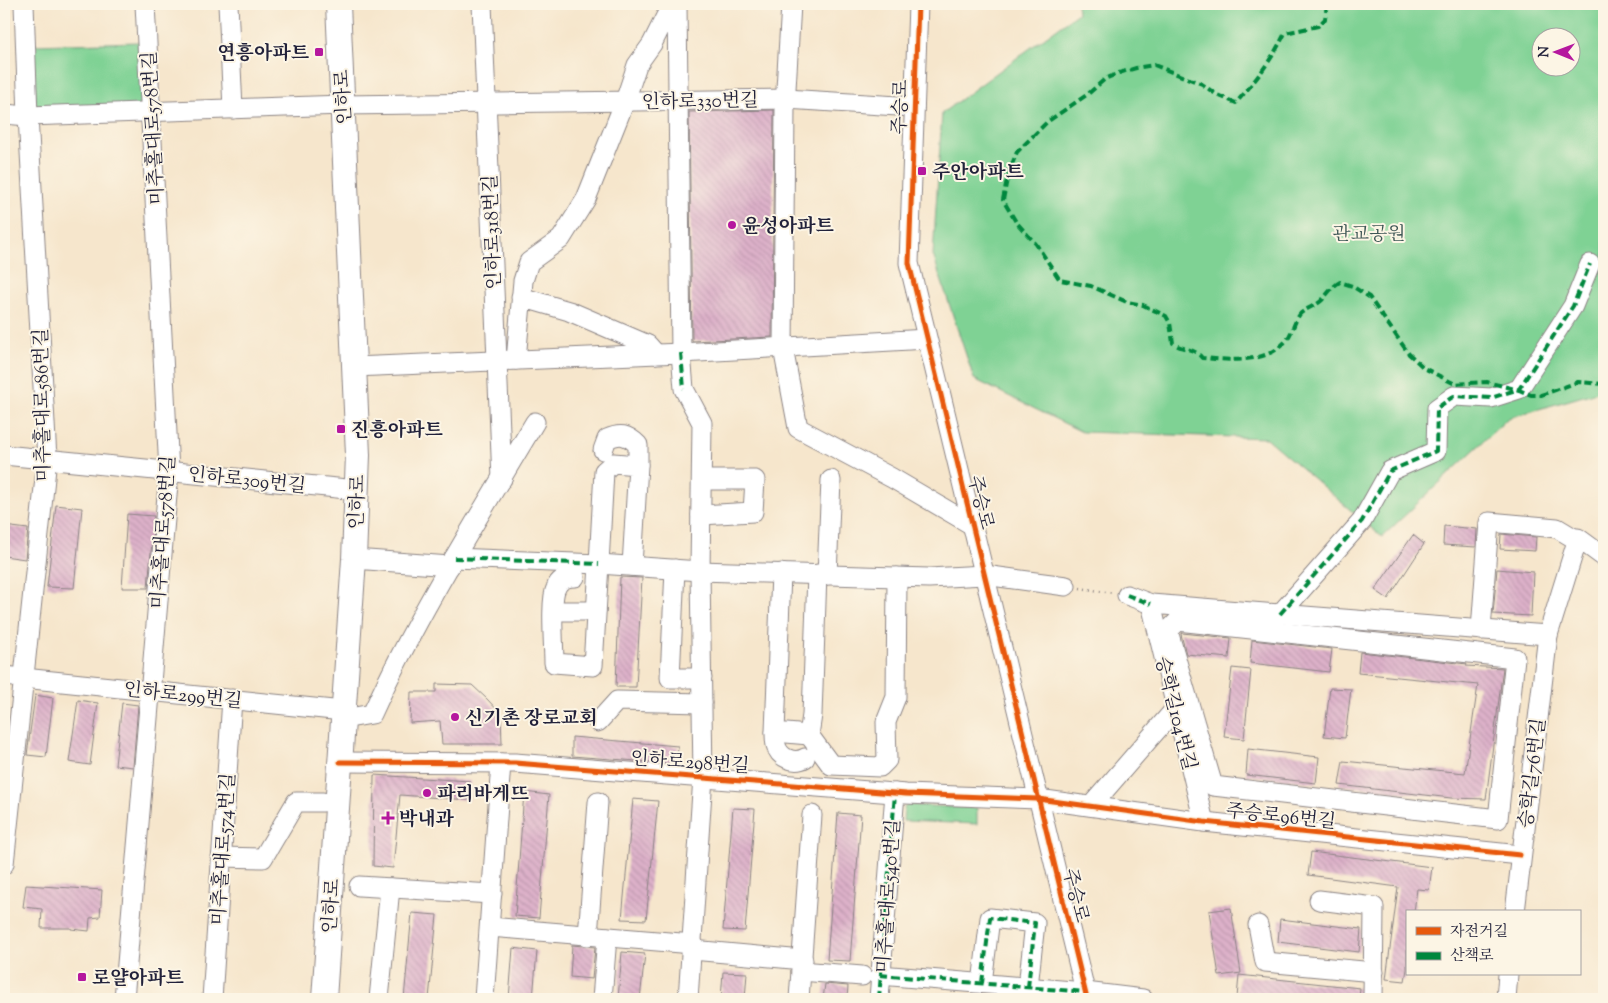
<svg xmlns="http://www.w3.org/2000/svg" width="1608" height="1003" viewBox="0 0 1608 1003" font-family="'Sorts Mill Goudy','Noto Serif KR',serif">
	<defs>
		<pattern id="building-back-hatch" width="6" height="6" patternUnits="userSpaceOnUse" patternTransform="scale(1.25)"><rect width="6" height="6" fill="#ddb1c9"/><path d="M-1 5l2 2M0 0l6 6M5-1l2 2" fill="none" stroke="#bd98ae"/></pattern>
	</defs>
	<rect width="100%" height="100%" fill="#fcf5e5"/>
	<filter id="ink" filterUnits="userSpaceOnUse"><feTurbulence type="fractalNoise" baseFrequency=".02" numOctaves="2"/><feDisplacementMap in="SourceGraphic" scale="10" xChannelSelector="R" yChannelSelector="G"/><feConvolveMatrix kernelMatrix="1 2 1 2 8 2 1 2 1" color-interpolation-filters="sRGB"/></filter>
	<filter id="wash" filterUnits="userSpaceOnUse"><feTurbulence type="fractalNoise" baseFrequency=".0096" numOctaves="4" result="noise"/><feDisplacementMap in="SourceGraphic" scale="20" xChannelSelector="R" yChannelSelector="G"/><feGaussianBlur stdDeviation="1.12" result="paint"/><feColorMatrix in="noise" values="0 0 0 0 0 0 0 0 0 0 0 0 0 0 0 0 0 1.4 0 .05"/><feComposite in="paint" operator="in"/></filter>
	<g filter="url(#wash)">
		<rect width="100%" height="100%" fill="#f6e6cc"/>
		<!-- green -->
		<g fill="#7fd294" stroke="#507a68" fill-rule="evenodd">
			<path d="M1077 4H1604V390L1508 418 1382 537 1266 438 1082 432 974 379 933 255 942 113 1078 13ZM1540 38H1570V68H1540Z"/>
			<path d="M139 42 143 106 35 108 34 45Z"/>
			<path d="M907 805 977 808V824L903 821 904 808Z"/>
		</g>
		<g id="blocks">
			<!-- building -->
			<g fill="url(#building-back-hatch)">
				<path d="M774 110 772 337 692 341 689 112Z"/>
				<path d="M56 505 82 508 74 588 47 587Z"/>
				<path d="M127 514 154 516 148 588H122Z"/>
				<path d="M4 526 28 529 25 559 4 556Z"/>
				<path d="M1444 526 1477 529 1476 547 1443 545Z"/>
				<path d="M1501 534 1536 537 1535 551 1500 549Z"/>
				<path d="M1413 535 1424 544 1388 599 1375 590Z"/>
				<path d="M1497 569 1533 572 1531 616 1493 614Z"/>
				<path d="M620 577 642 578 636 687H616Z"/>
				<path d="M1182 633 1231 638 1229 658 1186 654 1181 634Z"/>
				<path d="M1252 640 1332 649 1329 672 1250 663Z"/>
				<path d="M1360 652 1467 664 1466 666 1503 668 1486 799 1451 798 1339 785 1343 761 1465 773 1478 685 1358 673Z"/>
				<path d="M1232 668 1251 670 1244 739 1224 737Z"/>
				<path d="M436 684 472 685 487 699 501 714 502 744H442L440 721 410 723 411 692H436Z"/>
				<path d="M1330 688 1351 689 1345 738 1324 736Z"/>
				<path d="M35 695 53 698 46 757 27 755Z"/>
				<path d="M78 700 98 703 90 765 69 762Z"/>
				<path d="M122 703 138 705 133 767 115 765Z"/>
				<path d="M572 737 678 746 677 764 572 756Z"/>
				<path d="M1248 749 1319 757 1316 783 1246 775Z"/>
				<path d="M374 775 470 781 469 800 400 795 393 868 373 866Z"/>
				<path d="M524 792 549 795 539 918 515 916Z"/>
				<path d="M633 799 658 801 646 920 622 919Z"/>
				<path d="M733 808 755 809 745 931 723 930Z"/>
				<path d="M838 813 861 815 850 961 827 960Z"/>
				<path d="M1311 852 1432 867 1429 890 1417 889 1414 912H1407V969L1405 981 1386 979 1398 887 1308 875Z"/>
				<path d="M26 885 102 890 100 917 90 918 89 931 71 929V928H41L42 909 23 907Z"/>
				<path d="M1231 908 1241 973 1219 976 1209 911Z"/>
				<path d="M412 913 437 915 429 999H404Z"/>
				<path d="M1280 919 1361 929 1359 952 1278 942Z"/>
				<path d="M572 945 595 947 592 979 570 977Z"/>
				<path d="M513 948 537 951 533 999H509Z"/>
				<path d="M622 952 645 954 640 999H618Z"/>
				<path d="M723 972 747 973 745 999H721Z"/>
				<path d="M1239 975 1360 988 1359 999 1237 998Z"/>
				<path d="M825 984 848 986 847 999H823Z"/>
			</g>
		</g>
	</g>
	<g filter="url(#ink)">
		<use href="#blocks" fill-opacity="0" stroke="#8c8484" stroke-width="1"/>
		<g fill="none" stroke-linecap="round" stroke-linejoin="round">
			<!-- minor casing -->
			<g stroke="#8c8484" stroke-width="21">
				<g id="minor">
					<path d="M228 4 233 109"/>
					<path d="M482 4 502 479"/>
					<path d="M677 4 681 353 684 389 702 423 700 571 703 777 688 999"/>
					<path d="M791 4 785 106 783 348 798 428 892 478 972 525"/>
					<path d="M918 4 909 263 1087 999"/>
					<path d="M4 114 28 116 343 105 786 99 914 107"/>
					<path d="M521 297 569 311 648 345 656 354"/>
					<path d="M516 360 523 281 529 262 561 239 586 199 625 101 637 65 652 44 670 8 674 4"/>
					<path d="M354 367 681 353 927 339"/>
					<path d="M603 450 607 439C620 433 627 434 638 445V465"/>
					<path d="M4 455 357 490"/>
					<path d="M701 515 753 512 755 480H702"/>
					<path d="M454 558 599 564 604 471 613 463 638 465 632 566"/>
					<path d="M354 559 450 566"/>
					<path d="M675 569 670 678H702"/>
					<path d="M781 573 775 732 809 735"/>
					<path d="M817 574 812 715 809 735 831 765 880 767 887 760 886 722 896 697 897 577"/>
					<path d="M827 575 831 480"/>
					<path d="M575 577C567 577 559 579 556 588 550 600 554 647 554 663L593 666 599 564 700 571 929 578 984 575 1066 586"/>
					<path d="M1127 595 1151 604 1548 635 1515 912"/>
					<path d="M1151 604 1204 822"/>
					<path d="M554 611H596"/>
					<path d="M1280 614 1362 521 1390 471 1436 451 1437 408 1454 396 1491 398 1519 389 1573 306 1590 264"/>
					<path d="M1178 621 1515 658 1498 819 1213 786 1168 631Z"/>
					<path d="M1481 630 1489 522 1557 528 1577 540"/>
					<path d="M1548 635 1578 538 1604 557"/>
					<path d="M4 676 343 711"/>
					<path d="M343 719 372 714C418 613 478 518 535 422"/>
					<path d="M598 722 617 701 702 703"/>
					<path d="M775 732C775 736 775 741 776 745 779 758 794 764 805 758"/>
					<path d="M340 762 515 763 906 794 1038 799 1204 822 1520 855"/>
					<path d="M1091 806 1176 708 1184 703"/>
					<path d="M221 857 263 858 296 802H323"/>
					<path d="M4 864 47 459 28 116 24 4"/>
					<path d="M359 886 492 894"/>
					<path d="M1319 900 1374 907 1373 999"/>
					<path d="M1258 925 1265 962 1374 972"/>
					<path d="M490 927 693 944"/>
					<path d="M588 936 598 802"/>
					<path d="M692 950 803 960"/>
					<path d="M801 971 862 976"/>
					<path d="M880 975 1085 992 1143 999"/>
					<path d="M982 983 990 918 1035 923 1028 987"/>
					<path d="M124 999 169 472 145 4"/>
					<path d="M212 999 232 699"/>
					<path d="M379 999 390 888"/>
					<path d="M484 999 501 763"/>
					<path d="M602 999 607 937"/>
					<path d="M799 999 812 815"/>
					<path d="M879 999 895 793"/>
					<path d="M1506 999 1508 974"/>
				</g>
			</g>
			<!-- major casing -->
			<g stroke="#8c8484" stroke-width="26">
				<path id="major" d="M324 999 354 559 358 455 338 4"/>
			</g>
			<!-- path -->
			<path stroke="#8c8484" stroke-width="2.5" stroke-dasharray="1 4" stroke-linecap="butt" d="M1080 588 1112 593"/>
			<!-- minor -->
			<use href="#minor" stroke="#fff" stroke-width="19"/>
			<!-- major -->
			<use href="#major" stroke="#fff" stroke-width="24"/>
			<!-- quiet -->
			<g stroke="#00873e" stroke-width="4" stroke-dasharray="8 4" stroke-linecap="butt">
				<path d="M1327 4 1325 19 1318 26 1285 33C1272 60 1255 81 1236 103L1217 95 1202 84 1154 65 1136 68 1119 73 1105 79 1088 94 1047 122 1017 152 1008 174 1003 200 1016 222 1036 244 1060 280 1091 286 1127 302 1143 305 1166 316 1170 323 1173 343C1183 351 1194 347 1202 358 1229 360 1264 364 1284 343 1293 334 1293 322 1301 313 1307 308 1315 306 1321 301 1328 294 1332 286 1340 282L1352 286 1369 297 1409 354 1424 368 1455 384 1487 382 1519 390 1531 395H1541L1578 382 1604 384"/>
				<path d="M681 353 684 389"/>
				<path d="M454 558 599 564"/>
				<path d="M1127 595 1151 604"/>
				<path d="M1280 614 1362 521 1390 471 1436 451 1437 408 1454 396 1491 398 1519 389 1573 306 1590 264"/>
				<path d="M880 975 1085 992"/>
				<path d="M982 983 990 918 1035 923 1028 987"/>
				<path d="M879 999 895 793"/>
			</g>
			<!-- cycleway casing -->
			<g stroke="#fcf5e5" stroke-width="8">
				<g id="cycleway">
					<path d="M918 4 909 263 1087 999"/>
					<path d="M340 762 515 763 906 794 1038 799 1204 822 1520 855"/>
				</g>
			</g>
			<!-- cycleway -->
			<use href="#cycleway" stroke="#e8590c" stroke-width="5"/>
		</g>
	</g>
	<!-- markers -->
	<g fill="#b5179e" stroke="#fcf5e5" stroke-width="2">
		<rect x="314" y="47" width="10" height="10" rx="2.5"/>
		<rect x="917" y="166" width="10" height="10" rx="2.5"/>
		<circle cx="732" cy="225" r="5"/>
		<rect x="336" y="424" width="10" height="10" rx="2.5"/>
		<circle cx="455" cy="717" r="5"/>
		<circle cx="427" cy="793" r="5"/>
		<path d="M385.5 810.5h5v5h5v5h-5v5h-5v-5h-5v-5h5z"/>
		<rect x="77" y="972" width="10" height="10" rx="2.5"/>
	</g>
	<g text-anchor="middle" stroke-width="4" stroke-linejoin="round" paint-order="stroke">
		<!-- poi labels -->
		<g font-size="19" font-weight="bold" fill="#22223b" stroke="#fcf5e5" text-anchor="start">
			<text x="309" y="59" text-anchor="end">연흥아파트</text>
			<text x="932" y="178">주안아파트</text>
			<text x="742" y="232">윤성아파트</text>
			<text x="351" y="436">진흥아파트</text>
			<text x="465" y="724">신기촌 장로교회</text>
			<text x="437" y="800">파리바게뜨</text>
			<text x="399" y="825">박내과</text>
			<text x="92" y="984">로얄아파트</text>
		</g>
		<!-- street labels -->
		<g font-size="19" fill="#22223b" stroke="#fcf5e5">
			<text transform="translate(342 97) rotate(-93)" y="7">인하로</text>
			<text transform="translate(700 100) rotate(-1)" y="7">인하로330번길</text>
			<text transform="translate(899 107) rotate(-88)" y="7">주승로</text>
			<text transform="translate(152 128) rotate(-93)" y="7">미추홀대로578번길</text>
			<text transform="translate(491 232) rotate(-92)" y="7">인하로318번길</text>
			<text transform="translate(41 405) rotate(-91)" y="7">미추홀대로586번길</text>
			<text transform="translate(247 479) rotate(6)" y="7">인하로309번길</text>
			<text transform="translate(356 502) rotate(-88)" y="7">인하로</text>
			<text transform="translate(982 502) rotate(76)" y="7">주승로</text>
			<text transform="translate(162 532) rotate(-86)" y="7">미추홀대로578번길</text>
			<text transform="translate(183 694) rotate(6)" y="7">인하로299번길</text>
			<text transform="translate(1177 713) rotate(76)" y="7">승학길104번길</text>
			<text transform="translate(690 761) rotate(4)" y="7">인하로298번길</text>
			<text transform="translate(1531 773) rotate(-83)" y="7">승학길76번길</text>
			<text transform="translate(1281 815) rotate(6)" y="7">주승로96번길</text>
			<text transform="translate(222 849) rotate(-86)" y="7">미추홀대로574번길</text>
			<text transform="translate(1077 895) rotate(76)" y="7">주승로</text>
			<text transform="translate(887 896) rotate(-86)" y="7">미추홀대로540번길</text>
			<text transform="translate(330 906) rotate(-86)" y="7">인하로</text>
		</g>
		<!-- park labels -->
		<g font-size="19" fill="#3e5756" stroke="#fcf5e5">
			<text x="1369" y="240">관교공원</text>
		</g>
	</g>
	<!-- margin -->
	<rect width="1608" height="1003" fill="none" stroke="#fcf5e5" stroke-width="20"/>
	<!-- legend -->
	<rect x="1406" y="910" width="175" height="65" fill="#fcf5e5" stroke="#a5a1a1"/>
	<rect x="1416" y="927" width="25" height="8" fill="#e8590c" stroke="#a5a1a1"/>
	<text x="1450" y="936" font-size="15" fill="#22223b">자전거길</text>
	<rect x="1416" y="952" width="25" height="8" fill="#00873e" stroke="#a5a1a1"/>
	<text x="1450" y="960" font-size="15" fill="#22223b">산책로</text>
	<!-- north arrow -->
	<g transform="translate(1556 52) rotate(271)"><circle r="24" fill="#fcf5e5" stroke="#a5a1a1"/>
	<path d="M0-4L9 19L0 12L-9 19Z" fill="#b5179e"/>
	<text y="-8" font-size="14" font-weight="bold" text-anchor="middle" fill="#22223b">N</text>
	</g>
</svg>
